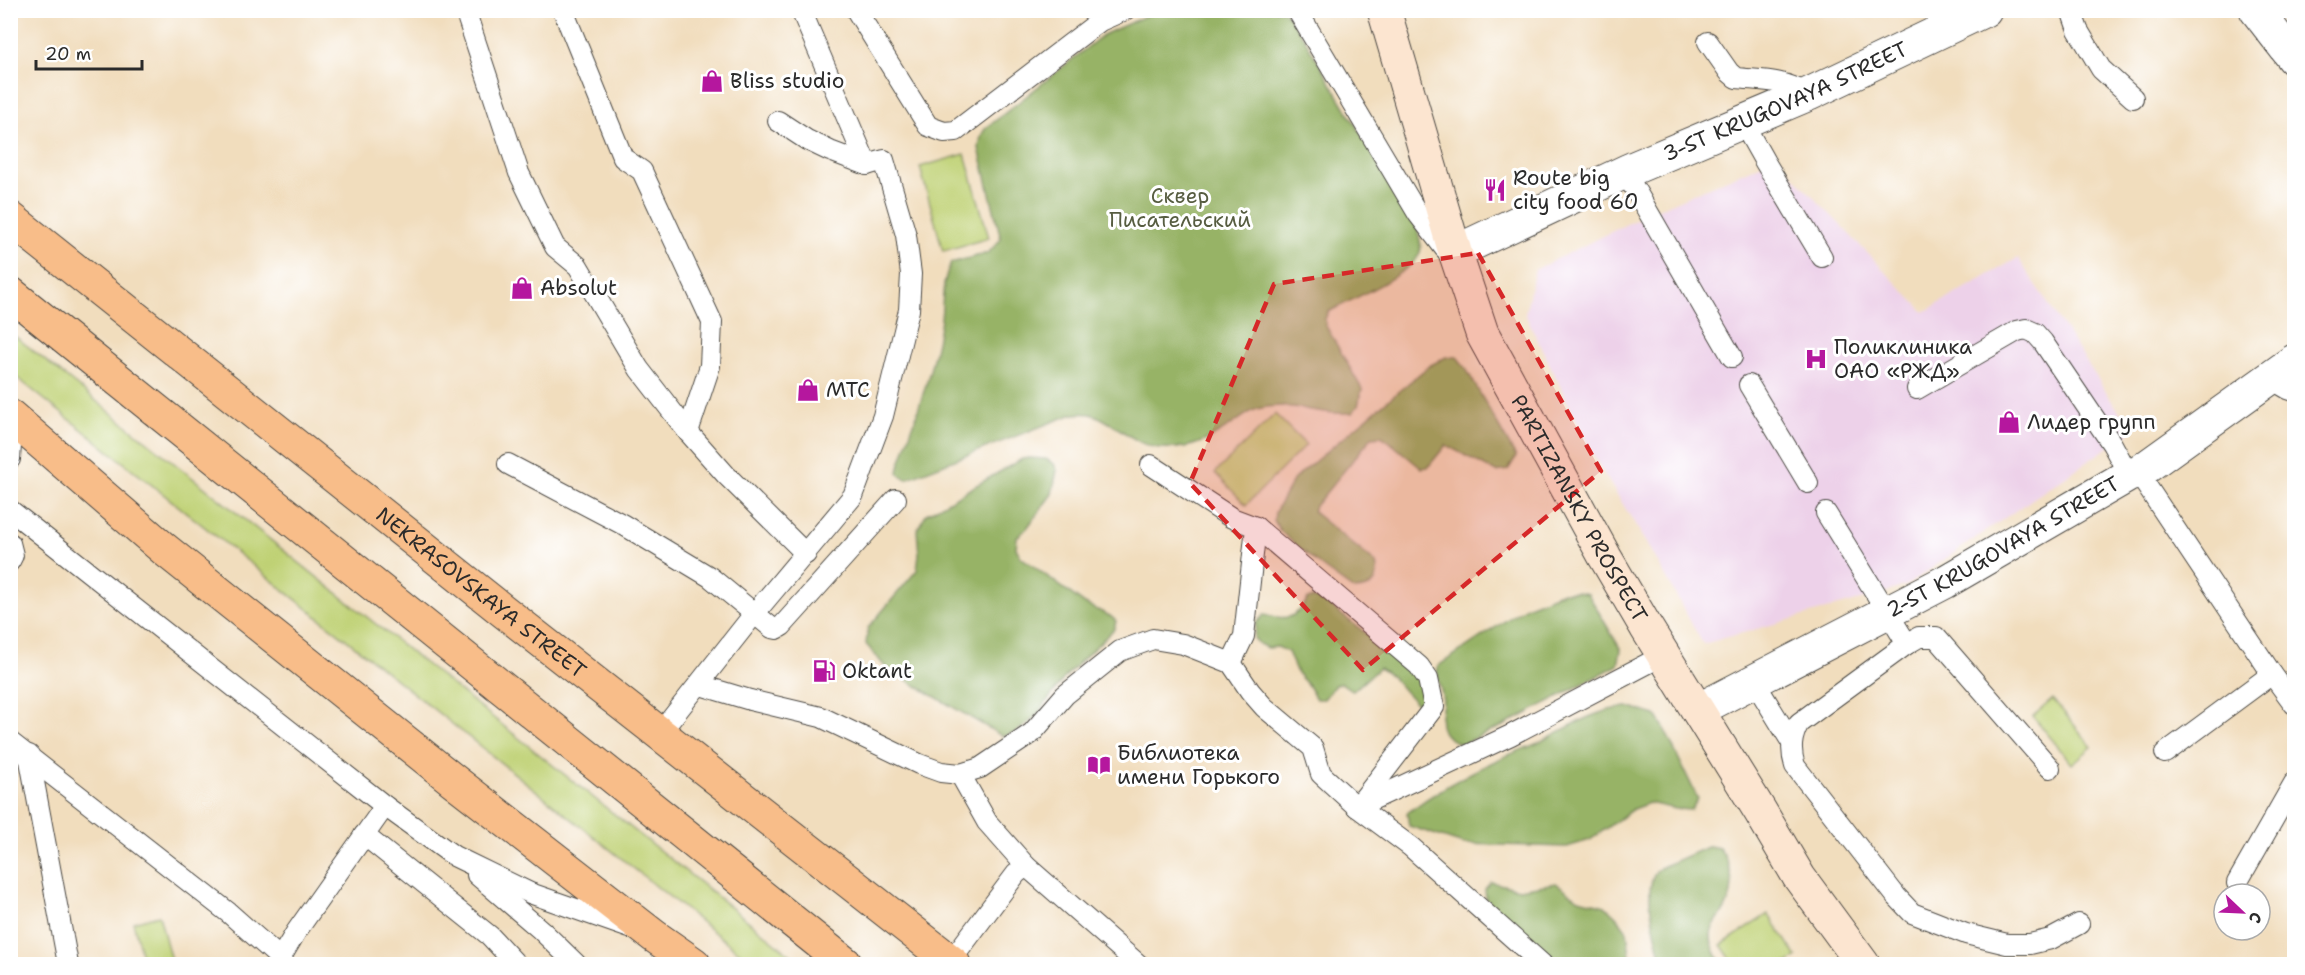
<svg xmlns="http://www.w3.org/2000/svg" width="2305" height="975" viewBox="0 0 2305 975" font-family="'Shantell Sans',sans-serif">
	<rect width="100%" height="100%" fill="#fff"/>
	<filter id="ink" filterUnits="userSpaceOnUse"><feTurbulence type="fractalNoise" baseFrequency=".0167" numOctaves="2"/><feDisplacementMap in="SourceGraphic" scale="12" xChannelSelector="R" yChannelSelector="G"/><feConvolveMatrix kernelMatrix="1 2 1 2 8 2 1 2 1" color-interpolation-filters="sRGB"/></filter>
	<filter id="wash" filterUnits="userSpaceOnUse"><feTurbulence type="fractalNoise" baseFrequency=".008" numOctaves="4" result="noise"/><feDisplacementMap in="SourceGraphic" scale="24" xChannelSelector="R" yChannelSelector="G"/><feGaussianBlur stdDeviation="1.35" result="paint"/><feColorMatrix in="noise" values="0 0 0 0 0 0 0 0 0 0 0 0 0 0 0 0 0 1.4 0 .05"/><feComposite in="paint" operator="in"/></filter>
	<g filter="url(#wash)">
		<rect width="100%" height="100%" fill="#f1ddbd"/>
		<!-- built -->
		<path fill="#edd1e9" d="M1776 158 1924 312 2018 258 2132 431 1907 585 1878 595 1703 644 1651 550 1597 462 1525 314 1535 270 1647 214Z"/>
		<!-- green -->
		<g fill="#bfd174" stroke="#757e50" stroke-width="1.5">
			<path d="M965 154 989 238 943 251 920 167Z"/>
			<path d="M11 333 802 964H754L11 373Z"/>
			<path d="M1275 414 1306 445 1246 505 1215 473Z"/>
			<path d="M2053 699 2092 747 2072 764 2033 716Z"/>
			<path d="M1768 914 1797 957 1786 964H1734L1721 945Z"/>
			<path d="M159 915 172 964H144L133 922Z"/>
		</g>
		<!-- forest -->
		<g fill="#97b366" stroke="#616f48" stroke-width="1.5">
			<path d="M1280 10 1285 12 1304 38 1417 228C1419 236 1423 248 1419 255 1409 274 1349 301 1328 312L1325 319 1326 326 1362 389 1358 406 1352 413C1321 416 1288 401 1261 408 1251 410 1244 416 1237 421 1210 439 1195 450 1161 448 1135 447 1115 421 1091 414 1086 413 1078 414 1073 414L906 479 898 473 899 467C914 421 932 374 940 326 944 303 940 285 951 263L988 253 1001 239 979 148 981 136 985 129 1103 35 1156 11Z"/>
			<path d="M1446 357H1457L1465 367 1516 457 1508 470 1496 472 1446 445 1428 467 1421 468 1386 439 1381 436 1372 437 1315 506 1313 512 1376 563C1380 583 1372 589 1354 590L1322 567 1280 531 1274 520 1275 512 1294 479 1429 366Z"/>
			<path d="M1029 458 1046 459 1054 464 1057 470 1052 494 1027 528 1017 537 1016 548 1021 557 1085 604 1110 616 1116 621 1114 629C1098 645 1082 659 1067 675 1048 696 1033 732 1002 736L886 668 866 644 868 628 917 570 919 554 917 530 926 514 1022 459Z"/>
			<path d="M1563 592H1577L1588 594 1621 650 1618 665 1505 725 1462 744C1455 741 1446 738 1443 731 1438 722 1442 712 1443 703 1443 690 1435 678 1438 666L1526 607Z"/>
			<path d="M1314 598 1330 606 1414 670 1421 682 1425 700 1418 704C1404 695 1396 676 1379 668L1353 691 1341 683 1335 685 1324 699H1316L1307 684 1297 673 1288 652 1278 647 1267 648 1259 644 1254 638 1256 623 1264 615C1288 619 1294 621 1308 599Z"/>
			<path d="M1627 707 1656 715 1663 726 1698 799 1691 810 1676 809 1649 803 1633 809 1590 840 1567 847 1463 844 1409 826 1407 813C1432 794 1467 774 1495 761 1509 754 1524 749 1538 743 1568 728 1593 710 1627 707Z"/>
			<path d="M1709 846 1719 848C1732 866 1737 888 1725 909 1719 918 1710 927 1711 938 1711 946 1718 957 1721 964H1663C1658 941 1638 883 1660 868Z"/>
			<path d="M1491 882 1519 889 1556 883 1579 899 1605 906 1616 916 1627 931 1631 964H1560L1486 899 1485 889Z"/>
		</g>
	</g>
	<g filter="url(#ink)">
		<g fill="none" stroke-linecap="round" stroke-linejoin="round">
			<!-- lane casing -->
			<g stroke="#494641" stroke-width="22">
				<g id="lane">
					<path d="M465 10 519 173 555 247 578 266 639 369 688 432 726 475 806 554"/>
					<path d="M563 10 623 158 642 171 712 322 710 366 688 432"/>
					<path d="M856 10 928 126 944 132 956 131 1100 21 1125 10"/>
					<path d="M1297 10 1418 214 1445 249 1451 251"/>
					<path d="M2071 10 2078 30 2101 69 2133 98"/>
					<path d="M1708 42 1729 72 1736 78C1768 81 1778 79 1809 94"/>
					<path d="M778 121 807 140 830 151 867 165"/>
					<path d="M1742 121 1765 162 1822 257"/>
					<path d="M1625 172 1732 357"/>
					<path d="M2271 379 2288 389 2294 391"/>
					<path d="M1749 385 1808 483"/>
					<path d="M1917 389 2017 331 2026 329 2035 333 2043 342 2112 444 2129 475"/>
					<path d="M10 459 13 418"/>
					<path d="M508 464 622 524 710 577 772 628 777 629 782 626 896 499"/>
					<path d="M1151 465 1232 518 1256 527 1244 636 1231 663"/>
					<path d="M2138 473 2272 674 2294 704"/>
					<path d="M10 510 385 806"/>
					<path d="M1826 513 1907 644 1799 723C1791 737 1790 750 1795 766L1896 896 1912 913 1966 934 2007 944H2030L2051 939 2079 924"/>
					<path d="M1256 527 1419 666 1428 679 1434 707 1357 807"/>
					<path d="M10 543 13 555 10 561"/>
					<path d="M1907 644 1919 637H1936L2050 768"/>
					<path d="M1754 681 1792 743"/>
					<path d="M700 685 750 700 821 717 919 764 941 772 960 774 980 768 1032 733 1065 695 1120 651 1153 639 1183 644 1231 663 1250 691 1264 707 1313 748 1321 774 1357 807 1411 847 1542 964"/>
					<path d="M660 733 754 614 853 496 883 416 909 310 911 274 906 235 884 160 867 165 801 10"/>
					<path d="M10 742 229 913 281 959 284 964"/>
					<path d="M2165 753 2272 674"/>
					<path d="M29 755 68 964"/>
					<path d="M960 774 987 822 1026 866 1138 964"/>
					<path d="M1359 806 1511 735 1664 655"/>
					<path d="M364 835 490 936 516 964"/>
					<path d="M477 875 541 930 576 964"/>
					<path d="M2237 883 2294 783"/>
					<path d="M950 962 1016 874 1026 866"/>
					<path d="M277 964 296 932 385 806 454 856 530 893 630 928"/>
				</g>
			</g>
			<!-- street casing -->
			<g stroke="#494641" stroke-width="35">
				<g id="street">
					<path d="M2256 10 2294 59"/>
					<path id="s1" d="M1455 252 1629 170 1809 94 1985 10"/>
					<path id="s2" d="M1698 710 1945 582 2129 475 2138 473 2294 361"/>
				</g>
			</g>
			<!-- secondary casing -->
			<g stroke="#494641" stroke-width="35">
				<g id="secondary">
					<path id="s3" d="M1384 10 1455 252 1482 333 1605 557 1646 627 1760 811 1799 877 1863 964"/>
				</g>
			</g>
			<!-- primary casing -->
			<g stroke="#494641" stroke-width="35">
				<path id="primary" d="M10 416 164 549 453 780 654 936 694 964"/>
			</g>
			<!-- highway casing -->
			<g stroke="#494641" stroke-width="35">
				<g id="highway">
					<path id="s4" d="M10 218 502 610 954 964"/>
					<path d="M10 293 846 964"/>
				</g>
			</g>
			<!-- lane -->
			<use href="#lane" stroke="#fff" stroke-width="20"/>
			<!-- street -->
			<use href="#street" stroke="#fff" stroke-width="33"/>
			<!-- secondary -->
			<use href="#secondary" stroke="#fce5d0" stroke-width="33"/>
			<!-- primary -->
			<use href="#primary" stroke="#f8bd89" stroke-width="33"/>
			<!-- highway -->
			<use href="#highway" stroke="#f8bd89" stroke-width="33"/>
		</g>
	</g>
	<!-- marked area -->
	<path fill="#d62828" fill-opacity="0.2" stroke="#d62828" stroke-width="4.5" stroke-dasharray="12 8" stroke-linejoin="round" d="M1478 253 1601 471 1363 670 1190 483 1274 284Z"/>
	<!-- icons -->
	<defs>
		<g id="shop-bare" transform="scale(1.8)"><path d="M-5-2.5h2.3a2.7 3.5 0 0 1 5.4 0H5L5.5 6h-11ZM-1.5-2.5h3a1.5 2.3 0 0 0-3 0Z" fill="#b5179e" stroke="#fff" stroke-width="2.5" paint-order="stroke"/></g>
		<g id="restaurant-bare" transform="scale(1.8)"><path d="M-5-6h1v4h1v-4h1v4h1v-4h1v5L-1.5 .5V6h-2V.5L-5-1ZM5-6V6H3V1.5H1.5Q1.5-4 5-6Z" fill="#b5179e" stroke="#fff" stroke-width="2.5" paint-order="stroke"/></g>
		<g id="hospital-bare" transform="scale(1.8)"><path d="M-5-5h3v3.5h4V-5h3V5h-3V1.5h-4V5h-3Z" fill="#b5179e" stroke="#fff" stroke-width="2.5" paint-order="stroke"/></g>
		<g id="fuel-bare" transform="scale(1.8)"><path d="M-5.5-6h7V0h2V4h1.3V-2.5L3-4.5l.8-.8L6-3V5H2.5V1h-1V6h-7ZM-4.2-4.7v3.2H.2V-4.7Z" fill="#b5179e" stroke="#fff" stroke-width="2.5" paint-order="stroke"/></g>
		<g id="library-bare" transform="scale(1.8)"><path d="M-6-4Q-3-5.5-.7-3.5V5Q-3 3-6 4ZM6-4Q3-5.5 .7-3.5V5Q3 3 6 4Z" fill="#b5179e" stroke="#fff" stroke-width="2.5" paint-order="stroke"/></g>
	</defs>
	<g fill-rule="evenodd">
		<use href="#shop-bare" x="712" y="81"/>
		<use href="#restaurant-bare" x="1495" y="190"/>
		<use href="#shop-bare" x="522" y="288"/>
		<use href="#hospital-bare" x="1816" y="359"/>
		<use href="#shop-bare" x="808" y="390"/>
		<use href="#shop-bare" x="2009" y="422"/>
		<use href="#fuel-bare" x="824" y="671"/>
		<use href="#library-bare" x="1099" y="765"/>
	</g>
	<g text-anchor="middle" stroke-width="6" stroke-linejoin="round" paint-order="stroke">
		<!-- poi labels -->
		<g font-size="21" fill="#2b2b2b" stroke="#fff" text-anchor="start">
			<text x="730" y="88">Bliss studio</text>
			<text x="1513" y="185">Route big<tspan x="1513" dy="24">city food 60</tspan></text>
			<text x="540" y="295">Absolut</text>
			<text x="1834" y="354">Поликлиника<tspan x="1834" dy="24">ОАО «РЖД»</tspan></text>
			<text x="826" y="397">МТС</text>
			<text x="2027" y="429">Лидер групп</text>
			<text x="842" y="678">Oktant</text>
			<text x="1117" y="760">Библиотека<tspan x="1117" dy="24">имени Горького</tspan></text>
		</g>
		<!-- street labels -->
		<g font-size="21" fill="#2b2b2b" stroke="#fff">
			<text dy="7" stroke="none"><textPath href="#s1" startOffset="363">3-ST KRUGOVAYA STREET</textPath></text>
			<text dy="7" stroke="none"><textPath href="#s3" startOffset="538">PARTIZANSKY PROSPECT</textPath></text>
			<text dy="7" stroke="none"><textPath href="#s2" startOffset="346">2-ST KRUGOVAYA STREET</textPath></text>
			<text dy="7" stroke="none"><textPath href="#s4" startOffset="602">NEKRASOVSKAYA STREET</textPath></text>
		</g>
		<!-- park labels -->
		<g font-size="21" fill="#575d41" stroke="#fff">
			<text x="1180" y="203">Cквер<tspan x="1180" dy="24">Писательский</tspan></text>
		</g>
	</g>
	<!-- margin -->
	<rect width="2305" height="975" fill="none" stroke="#fff" stroke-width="36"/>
	<!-- north arrow -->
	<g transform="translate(2242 912) rotate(113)"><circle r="28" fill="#ffffff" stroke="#aaaaaa" stroke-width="1.5"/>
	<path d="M0-4.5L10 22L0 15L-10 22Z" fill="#b5179e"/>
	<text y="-9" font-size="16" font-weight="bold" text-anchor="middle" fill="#2b2b2b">С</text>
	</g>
	<!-- scale -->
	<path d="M36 60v9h106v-9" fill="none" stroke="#2b2b2b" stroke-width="3"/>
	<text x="45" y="60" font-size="18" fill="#2b2b2b" stroke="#ffffff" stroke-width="4.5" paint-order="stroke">20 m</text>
</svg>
